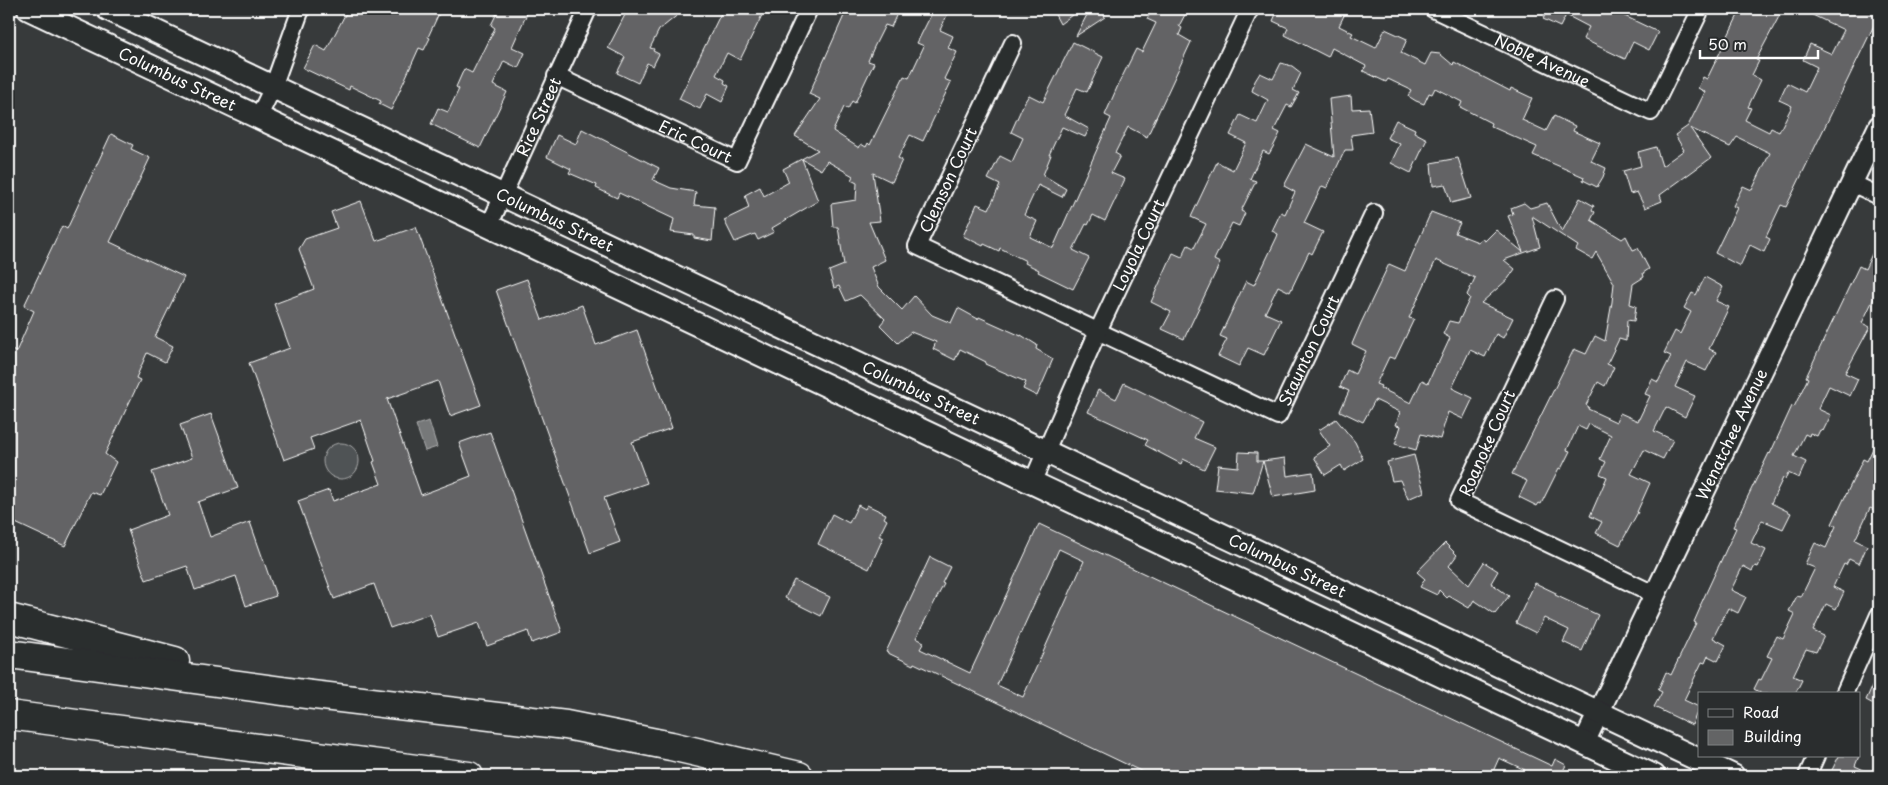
<svg xmlns="http://www.w3.org/2000/svg" width="1888" height="785" viewBox="0 0 1888 785" font-family="'Playpen Sans',sans-serif">
	<rect width="100%" height="100%" fill="#373a3b"/>
	<filter id="ink" filterUnits="userSpaceOnUse"><feTurbulence type="fractalNoise" baseFrequency=".02" numOctaves="2"/><feDisplacementMap in="SourceGraphic" scale="10" xChannelSelector="R" yChannelSelector="G"/><feConvolveMatrix kernelMatrix="1 2 1 2 8 2 1 2 1" color-interpolation-filters="sRGB"/></filter>
	<g filter="url(#ink)">
		<!-- green -->
		<circle fill="#505354" stroke="#a8a9aa" cx="341" cy="461" r="18"/>
		<!-- water -->
		<path fill="#767879" stroke="#adaeaf" d="M429 421 437 447 425 451 416 425Z"/>
		<!-- building -->
		<g fill="#636465" stroke="#fff" fill-rule="evenodd">
			<path d="M348 9H441L428 37 430 38 424 50 419 48 391 110 379 104 381 101 350 86 349 90 303 68 315 45 326 51Z"/>
			<path d="M499 9H529L512 47 525 53 518 68 504 61 493 85 507 92 480 148 431 124 438 108 448 112 459 89 456 87 464 69 472 73 481 55H482L495 28 491 25Z"/>
			<path d="M628 9 641 14 643 9H685L659 30 650 48 654 49 653 51 659 54 653 66 647 63 638 83 617 73 625 57 608 48Z"/>
			<path d="M723 9H765L740 60 727 53 716 75 725 80 724 83 729 86 722 102 707 94 700 109 679 99Z"/>
			<path d="M847 9 859 15 863 9H899L891 27 885 25 874 47 868 61 874 63 855 103 852 101 848 109 844 107 833 131 859 148 861 144 866 147 868 143 870 145 904 76 909 78 924 46 917 43 934 9H950L940 30 953 36 948 48 957 52 944 79 951 82 923 141 910 135 898 158 902 160 892 182 873 173 880 221 869 222 885 260 871 267 879 287 902 310 914 296 932 315 951 323 958 308 978 319 979 317 1021 336V335L1037 345 1036 349 1053 359 1037 396 1023 389 1026 382 985 364 986 362 960 349 955 360 933 349 936 342 911 332 898 343 880 325 885 319 860 295 846 301 839 286 834 288 829 271 844 265 838 227H833L831 204 856 200 857 183 851 180 853 176 827 161 821 170 802 159 818 201 772 228 774 232 758 240 755 234 735 242 724 220 749 208 745 195 760 187 764 196 789 182 783 169 818 150 795 136 820 99 809 94Z"/>
			<path d="M1052 9H1080L1060 24Z"/>
			<path d="M1090 9H1100L1105 17 1076 36Z"/>
			<path d="M1152 9H1188L1179 26 1182 28 1179 35 1191 42 1147 137 1128 127 1115 153 1120 156 1111 173 1125 179 1105 221 1093 215 1088 225 1086 224 1073 250 1089 258 1073 289 1038 272 1039 270 1025 263 1026 261 1000 248 999 251 984 244 983 246 963 236 977 204 989 209 1000 185 988 179 1000 156 1012 162 1023 138 1011 132 1024 103 1029 95 1043 102 1073 42 1103 57 1087 92 1077 88 1064 115 1089 129 1085 137 1062 127 1049 155H1051L1043 175 1066 189 1062 197 1038 185 1024 215 1037 221 1030 237 1053 248 1111 118 1105 115 1119 83 1136 49 1142 52 1156 23 1147 19Z"/>
			<path d="M1278 9H1347L1339 26 1353 33 1351 36 1376 48 1385 29 1407 39 1401 53 1425 65 1431 53 1440 54 1453 65 1454 62 1510 91 1511 88 1532 98 1522 120 1546 131 1554 116 1575 126 1573 131 1600 143 1591 161 1606 168 1603 177 1597 187 1583 180 1584 177 1533 155 1537 147 1490 126 1491 123 1460 107 1462 102 1435 88 1432 94 1429 93 1424 104 1416 101 1408 96 1411 90 1388 79 1386 82 1363 71 1366 66 1332 48 1328 57 1285 35 1288 28 1273 21Z"/>
			<path d="M1548 9H1610L1658 32 1649 50 1633 42 1625 59 1583 39 1589 27 1566 15 1560 27 1543 19Z"/>
			<path d="M1741 9H1783L1756 60 1759 61 1752 75 1761 80 1748 107 1751 108 1745 120 1769 132 1771 128 1779 132 1792 106 1779 100 1787 83 1805 92 1817 67 1803 60 1810 44 1832 54 1844 30 1800 9H1879V15L1786 207 1781 205 1766 237 1770 239 1764 252 1750 245 1740 266 1715 253 1737 208 1733 206 1743 186 1752 190 1770 153 1737 137 1730 147 1690 128 1711 158 1660 195 1662 201 1645 208 1637 192 1630 194 1623 171 1641 166 1638 152 1656 147 1662 166 1684 150 1675 135 1688 126 1705 92 1698 88 1703 77 1707 79Z"/>
			<path d="M1281 63 1292 66 1301 73 1293 90 1299 93 1291 107 1287 105 1274 130 1280 133 1273 147 1269 154 1263 151 1250 179 1256 181 1241 211 1245 213 1239 226 1232 223 1214 260 1220 263 1184 339 1162 329 1171 312 1151 302 1173 253 1182 257 1188 245 1194 248 1206 224 1191 217 1217 162 1233 170 1246 143 1230 135 1240 115 1257 123 1268 100 1252 91 1255 81 1260 73 1273 79Z"/>
			<path d="M1351 96 1352 109 1369 108 1372 132 1351 135 1353 150H1345L1327 188 1322 186 1304 223 1323 232 1312 254 1309 252 1290 292 1278 286 1265 313 1281 320 1264 355 1248 348 1239 366 1218 356 1227 339 1220 336 1246 281 1254 285 1277 237 1278 234 1272 231 1281 212 1285 214 1295 192 1284 186 1306 144 1334 157 1329 99Z"/>
			<path d="M1396 120 1415 129 1414 132 1427 139 1411 173 1391 163 1400 144 1387 138Z"/>
			<path d="M582 129 659 168 653 180 671 188 696 192 694 205 715 207 712 241 694 238V235L671 232 674 219 619 193 617 198 596 188 597 185 569 173 571 169 547 157 557 135 576 144Z"/>
			<path d="M111 134 133 145 131 149 150 158 110 242 184 277 155 337 173 346 165 362 147 353 136 378 140 380 105 454 116 462 100 495 91 492 65 546 9 520V349L16 352 34 311 24 306 62 226 67 229Z"/>
			<path d="M1458 158 1471 198 1451 203 1445 184 1433 186 1431 163Z"/>
			<path d="M1580 198 1594 206 1592 210 1595 212 1591 220 1622 239 1626 236 1633 250 1638 248 1649 269 1643 273 1644 277 1633 284 1630 304 1636 306 1634 321 1627 320 1626 341 1619 339 1607 364 1614 367 1605 386 1598 382 1586 405 1589 407 1588 409 1616 422 1620 413 1638 421 1650 396 1645 394 1652 379 1658 382 1671 356 1664 353 1675 331 1680 334 1691 312 1684 308 1692 293 1696 295 1705 277 1723 287 1716 301 1729 307 1709 349 1716 352 1706 371 1687 362 1675 387 1695 396 1685 417 1666 407 1654 431 1673 440 1663 459 1644 450 1631 474 1650 483 1637 512H1638L1620 545 1596 533 1602 522 1590 516 1607 477 1600 474 1606 462 1600 459 1611 435 1589 424 1586 430 1578 426 1567 450 1570 451 1561 469 1559 468 1541 504 1539 503 1537 506 1519 497 1527 481 1512 474 1574 349 1586 354 1595 336 1605 341 1612 302 1614 283 1596 252 1592 259 1576 250 1578 246 1532 216 1540 247 1504 260 1515 269 1508 279 1481 303 1513 318 1503 338 1496 334 1485 357 1470 350 1452 388 1473 398 1463 419 1448 412 1440 439 1421 434 1416 450 1395 444 1401 426 1396 425 1400 412 1375 400 1363 422 1340 411 1349 391 1340 387 1347 370 1355 374 1366 351 1352 344 1361 323 1389 264 1405 271 1431 212 1460 223 1455 233 1478 242 1482 239 1485 241 1496 230 1523 252 1508 216 1513 214 1511 208 1524 203 1530 208 1547 203 1562 232ZM1436 260 1475 278 1467 295 1470 298 1458 323 1449 321 1443 334 1450 338 1438 364 1437 363 1428 383 1422 380 1411 403 1380 388 1381 386 1376 384 1389 357 1395 359 1414 319 1409 318Z"/>
			<path d="M361 201 376 241 416 227 481 405 450 416 438 381 387 399 421 495 471 476 459 443 490 432 562 632 532 643 528 631 487 646 479 623 438 637 430 614 390 628 374 584 334 599 298 501 329 490 333 501 381 484 373 462 375 461 361 420 310 438 314 449 284 460 249 363 290 348 274 304 314 289 299 249 305 239 337 228 331 212Z"/>
			<path d="M1879 239V301L1874 298 1862 323 1870 327 1845 373 1858 379 1850 396 1829 386 1818 409 1831 415 1823 431 1820 430 1817 436 1810 433 1809 436 1805 434 1794 456 1806 462 1799 478 1788 473 1785 479 1783 478 1771 503 1791 513 1783 529 1762 520 1751 543 1766 550 1758 567 1755 566 1752 571 1743 566 1731 590 1746 597 1738 613 1728 608 1713 638 1726 645 1718 661 1708 656 1705 663 1702 662 1684 700 1699 707 1692 725 1654 707 1662 692 1658 690 1666 672 1671 675 1696 623 1694 622 1701 606H1700L1736 528 1733 527 1769 453 1770 454 1792 406 1794 407 1808 378 1806 377 1859 266 1865 269Z"/>
			<path d="M527 279 542 320 582 305 596 345 637 330 672 428 632 442 647 483 604 498 620 542 590 553 496 290Z"/>
			<path d="M1124 383 1202 422 1194 438 1215 447 1204 469 1183 459 1181 464 1145 445 1148 440 1088 412 1098 390 1116 399Z"/>
			<path d="M211 414 238 488 198 502 210 537 250 522 276 596 246 606 236 576 195 590 187 566 146 580 128 530 168 515 152 472 192 458 180 425Z"/>
			<path d="M1336 419 1355 442 1363 459 1344 471 1341 465 1325 475 1314 457 1330 446 1319 430Z"/>
			<path d="M1879 436V512L1870 508 1855 540 1867 546 1859 564 1849 559 1846 565 1844 564 1833 587 1844 592 1836 609 1826 604 1813 631 1824 636 1816 652 1806 649 1793 676 1802 680 1795 694H1762L1754 689 1759 679 1761 680 1772 658 1767 656 1777 636 1783 639 1795 614 1789 611 1797 596 1801 597 1815 568 1805 564 1815 543 1826 548 1836 526 1832 524 1863 459 1867 461Z"/>
			<path d="M1239 452 1257 453V461H1263L1253 493 1215 489 1218 465 1238 467Z"/>
			<path d="M1414 455 1424 492 1408 499 1400 480 1392 481 1387 462Z"/>
			<path d="M1285 458 1287 476 1313 472 1315 490 1273 497 1263 461Z"/>
			<path d="M858 505 865 509 867 505 886 514 884 518 887 520 879 536 883 538 869 569 818 544 832 514 849 523Z"/>
			<path d="M1039 524 1552 766 1555 759 1566 765 1563 771 1574 776H1522L1525 770 1499 758 1491 776H1151L914 663 913 665 886 652 930 557 950 567 942 583 944 584 916 638 924 642 920 649 970 673ZM1059 549 1084 561 1023 697 997 685Z"/>
			<path d="M1445 543 1457 555 1449 566 1469 585 1484 562 1498 571 1491 583 1509 596 1495 614 1474 600 1469 608 1449 596 1447 598 1439 590 1437 595 1420 587 1425 579 1417 572Z"/>
			<path d="M794 580 830 597 821 616 785 598Z"/>
			<path d="M1535 583 1556 593 1555 595 1598 615 1582 651 1563 642 1569 630 1544 618 1536 633 1516 623Z"/>
			<path d="M1879 671V707L1866 700Z"/>
			<path d="M1839 756H1859L1855 766 1877 776H1829Z"/>
		</g>
		<g fill="none" stroke-linecap="round" stroke-linejoin="round">
			<!-- minor casing -->
			<g stroke="#fff" stroke-width="20">
				<g id="minor">
					<path id="s1" d="M1433 9 1651 112 1701 9"/>
					<path id="s2" d="M1013 43 917 246 1278 416 1374 213"/>
					<path id="s3" d="M556 76 737 161 809 9"/>
					<path d="M258 118 273 87 301 9"/>
					<path d="M1852 183 1879 196"/>
					<path id="s4" d="M489 226 588 9"/>
					<path d="M1555 299 1459 501 1654 594"/>
					<path id="s5" d="M1032 483 1098 331 1250 9"/>
					<path d="M1844 694 1879 615"/>
					<path d="M1807 776 1816 756"/>
				</g>
			</g>
			<!-- tertiary casing -->
			<g stroke="#fff" stroke-width="24">
				<g id="tertiary">
					<path id="s6" d="M1584 743 1879 126"/>
				</g>
			</g>
			<!-- secondary casing -->
			<g stroke="#fff" stroke-width="26">
				<g id="secondary">
					<path id="s7" d="M29 9 1654 776"/>
					<path id="s8" d="M108 9 1733 776"/>
				</g>
			</g>
			<!-- motorway casing -->
			<g stroke="#fff" stroke-width="31">
				<g id="motorway">
					<path d="M9 618 175 661"/>
					<path d="M9 654 305 694 566 725 671 746 799 776"/>
					<path d="M9 715 469 776"/>
				</g>
			</g>
			<!-- minor -->
			<use href="#minor" stroke="#2a2d2e" stroke-width="16"/>
			<!-- tertiary -->
			<use href="#tertiary" stroke="#2a2d2e" stroke-width="20"/>
			<!-- secondary -->
			<use href="#secondary" stroke="#2a2d2e" stroke-width="22"/>
			<!-- motorway -->
			<use href="#motorway" stroke="#2a2d2e" stroke-width="28"/>
		</g>
	</g>
	<g text-anchor="middle" stroke-width="4" stroke-linejoin="round" paint-order="stroke">
		<!-- street labels -->
		<g font-size="16" fill="#fff" stroke="#2a2d2e">
			<text dy="6" stroke="none"><textPath href="#s1" startOffset="121">Noble Avenue</textPath></text>
			<text dy="6" stroke="none"><textPath href="#s7" startOffset="164">Columbus Street</textPath></text>
			<text dy="6" stroke="none"><textPath href="#s4" startOffset="120">Rice Street</textPath></text>
			<text dy="6" stroke="none"><textPath href="#s3" startOffset="154">Eric Court</textPath></text>
			<text transform="translate(948 180) rotate(-65)" y="6">Clemson Court</text>
			<text dy="6" stroke="none"><textPath href="#s8" startOffset="494">Columbus Street</textPath></text>
			<text dy="6" stroke="none"><textPath href="#s5" startOffset="261">Loyola Court</textPath></text>
			<text dy="6" stroke="none"><textPath href="#s2" startOffset="696">Staunton Court</textPath></text>
			<text dy="6" stroke="none"><textPath href="#s8" startOffset="899">Columbus Street</textPath></text>
			<text dy="6" stroke="none"><textPath href="#s6" startOffset="342">Wenatchee Avenue</textPath></text>
			<text transform="translate(1487 443) rotate(-66)" y="6">Roanoke Court</text>
			<text dy="6" stroke="none"><textPath href="#s8" startOffset="1304">Columbus Street</textPath></text>
		</g>
	</g>
	<!-- margin -->
	<rect width="1888" height="785" fill="none" stroke="#2a2d2e" stroke-width="30"/>
	<rect x="15" y="15" width="1858" height="755" fill="none" stroke="#fff" stroke-width="2" filter="url(#ink)"/>
	<!-- legend -->
	<rect x="1698" y="692" width="162" height="65" fill="#2a2d2e" stroke="#7f8182"/>
	<rect x="1708" y="709" width="25" height="8" fill="#2a2d2e" stroke="#7f8182"/>
	<text x="1743" y="718" font-size="15" fill="#ffffff">Road</text>
	<rect x="1708" y="730" width="25" height="15" fill="#636465" stroke="#7f8182"/>
	<text x="1743" y="742" font-size="15" fill="#ffffff">Building</text>
	<!-- scale -->
	<path d="M1700 50v8h118v-8" fill="none" stroke="#ffffff" stroke-width="2.5"/>
	<text x="1708" y="50" font-size="15" fill="#ffffff" stroke="#2a2d2e" stroke-width="4" paint-order="stroke">50 m</text>
</svg>
